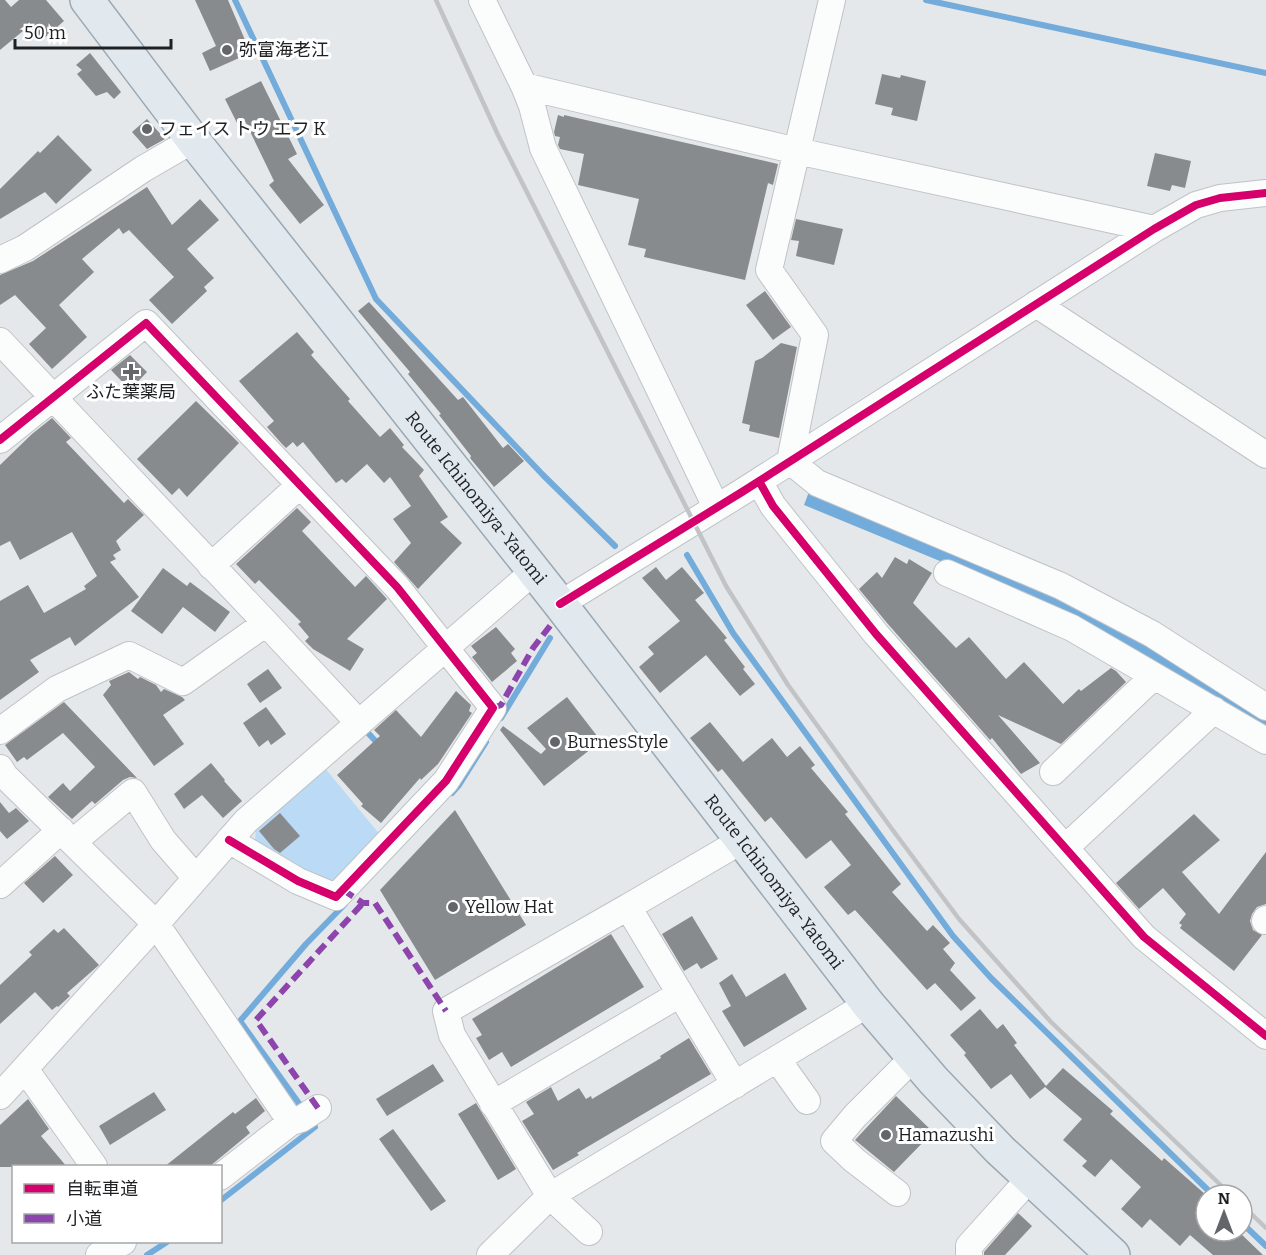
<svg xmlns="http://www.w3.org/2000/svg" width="1266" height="1255" font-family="Bitter,'Noto Sans JP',serif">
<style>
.green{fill:#badaf5}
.water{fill:#73acda}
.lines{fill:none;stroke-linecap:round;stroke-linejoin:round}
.stream{stroke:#73acda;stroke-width:6}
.building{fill:#888b8d}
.minor-casing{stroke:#c0c3c6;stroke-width:28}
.major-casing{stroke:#9aa8b3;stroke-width:36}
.minor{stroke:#fbfcfc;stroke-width:26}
.major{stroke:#e1e8ee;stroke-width:33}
.rail{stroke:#c2c3c4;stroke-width:4.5}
.quiet{stroke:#8e44ad;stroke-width:6;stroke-dasharray:12 6;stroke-linecap:butt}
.cycleway-casing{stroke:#fff;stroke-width:11}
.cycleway{stroke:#d6006c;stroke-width:8}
.poi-dot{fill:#636669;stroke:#fff;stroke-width:2}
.labels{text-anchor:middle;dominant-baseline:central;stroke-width:6;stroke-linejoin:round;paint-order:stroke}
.poi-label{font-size:18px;fill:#1e2023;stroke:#fff;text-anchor:start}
.street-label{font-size:18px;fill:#1e2023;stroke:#fff}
</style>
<rect width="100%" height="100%" fill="#e4e8eb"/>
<path class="green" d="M324,767L381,836L339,879L325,883L288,864L255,840L256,828Z"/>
<path class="water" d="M810,489L1078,602L1266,713V731L1049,606L804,505Z"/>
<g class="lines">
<path class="stream" d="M235,0L376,299L543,475L615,546
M926,0L1266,73
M687,555L733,633L953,936L991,978L1213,1195
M501,718L550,638
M369,734L381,747
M452,793L459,785L486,742
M303,1109L240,1021L306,944L345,904
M220,1201L315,1127L310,1120
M1242,1223L1266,1246
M147,1255L167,1242"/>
</g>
<path class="building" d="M0,0H5L11,7L19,0H46L64,21L42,40L29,26L0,50Z
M195,0H228L248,47L245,48L248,54L210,71L202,53L216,46Z
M90,53L121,92L114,99L107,92L96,96L77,74L82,70L76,65Z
M882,74L900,78L901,75L926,81L917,121L891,115L893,108L875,104Z
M261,81L297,154L288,159L324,205L300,224L269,185L274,181L244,119L237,123L225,99Z
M558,115L564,117V115L778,164L773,185L768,183L745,280L644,257L646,249L628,245L639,199L578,185L584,154L560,149L558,145L560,137L555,136L554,132Z
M147,119L165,139L147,149L132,132Z
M58,135L92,170L56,204L45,192L0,219V189L38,151L40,153Z
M1155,153L1191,161L1185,188L1172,185L1170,191L1147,186Z
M147,187L172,225L200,199L219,220L187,249L214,278L204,287L207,291L172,324L149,300L174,277L129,230L123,234L119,228L82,259L94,272L59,305L87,337L52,369L29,344L46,328L15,295L0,305V275L33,261Z
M796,219L843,229L834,265L796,256L799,241L791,240Z
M765,291L791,327L773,340L746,305Z
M369,302L458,400L463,397L503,448L508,444L524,461L494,487L470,458L471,456L439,415L441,414L408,374L410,372L358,311Z
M297,332L314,352L311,355L350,399L348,401L380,437L390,428L404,445L402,447L424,470L419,476L448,517L440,522L462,543L418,589L394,562L411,543L393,519L411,506L390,477L384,483L367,464L346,483L342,479L336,483L303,442L297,447L293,442L286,448L282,444L267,427L274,421L239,381Z
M781,343L797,347L779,438L749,431L750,425L742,423L755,361L762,358Z
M130,355L147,372L130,390L111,370Z
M196,401L239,443L187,497L179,488L172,495L137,459Z
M52,418L71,438L66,442L124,503L128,499L144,515L116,541L121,550L113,555L116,559L110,562L139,597L75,646L70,637L30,660L39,672L0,700V601L28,585L44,613L86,589L84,586L97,576L72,532L20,560L10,541L0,546V465L32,434Z
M297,508L311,522L302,531L355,587L366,576L387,599L347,639L364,649L350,671L313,649L305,641L309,637L298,624L301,622L259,580L255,584L236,564Z
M895,557L907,564L909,559L932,573L913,603L956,648L969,637L1006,679L1024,662L1063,704L1079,689L1081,691L1111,668L1116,671L1126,682L1061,744L998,715L1040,763L1021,774L992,738L990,740L887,623L859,589L877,572L882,578Z
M656,567L666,580L682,567L704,593L695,600L727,638L724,640L745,667L743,669L755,684L740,696L706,655L660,693L639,667L654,654L648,647L680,621L642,578Z
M163,568L187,586L190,582L230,612L215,632L183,607L162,634L131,611Z
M496,627L515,649L511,653L517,661L492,682L472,657L477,653L471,646Z
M268,669L282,688L260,703L247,684Z
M129,672L138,679L140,677L156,685L161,692L164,689L182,697L185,700L163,715L184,744L154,766L103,695L111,685L109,681Z
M456,691L471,705L469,711L472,713L438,764L421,780L420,778L381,823L361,806L363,804L337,775L380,736L374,730L396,710L421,737Z
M567,697L601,741L544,786L500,730L503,726L541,754L546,749L527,728Z
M64,702L137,778L130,777L123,780L95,804L92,801L72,819L48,797L63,783L70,791L95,767L63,733L27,760L24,757L17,762L5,745Z
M266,707L286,734L271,745L268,740L259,747L243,723Z
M710,722L743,762L772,738L787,757L800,746L815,765L811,768L848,812L845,814L901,884L892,892L927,931L933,925L950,943L943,949L955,963L950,970L976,998L961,1011L935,983L927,990L855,910L848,915L824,887L851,865L831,840L806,859L771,817L765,822L722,769L718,772L690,738Z
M211,763L225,780L224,781L242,801L223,818L202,795L184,809L174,794Z
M0,802L9,813L16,808L29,821L7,839L0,831Z
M455,810L526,925L435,980L380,890Z
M280,813L300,836L280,853L274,849L259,831Z
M1194,814L1220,840L1182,872L1219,914L1266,852V904L1257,907L1252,914L1250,921L1253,930L1262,935L1234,971L1180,928L1182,925L1179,923L1186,914L1163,888L1139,909L1116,883Z
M55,856L73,875L43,903L24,883Z
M692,916L718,959L701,969L697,963L684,971L662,934Z
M64,928L99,965L67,993L70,996L58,1007L57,1006L52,1010L35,992L0,1024V985L32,955L29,952L54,929L58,933Z
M611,934L644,987L511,1067L502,1052L489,1060L476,1038L482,1035L472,1019Z
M785,973L807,1009L744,1047L722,1011L731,1006L719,983L732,974L746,997Z
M980,1009L997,1029L1003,1024L1017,1043L1014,1045L1046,1086L1063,1068L1113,1111L1110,1114L1162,1161L1164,1158L1206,1195V1231H1238L1263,1255H1213L1190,1235L1180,1246L1150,1219L1142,1228L1121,1209L1141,1187L1111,1159L1095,1177L1082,1166L1087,1161L1063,1140L1082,1119L1045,1087L1030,1099L1011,1074L991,1089L964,1055L966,1053L950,1035Z
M689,1038L711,1074L577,1153L579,1155L553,1170L522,1121L534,1114L526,1102L551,1087L558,1101L579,1088L586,1099L591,1096L592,1099L661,1058L660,1056Z
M433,1064L444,1081L387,1116L376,1099Z
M154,1092L166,1110L110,1145L99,1126Z
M896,1096L933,1132L894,1172L855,1140Z
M256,1098L265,1111L246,1127L250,1133L209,1167H164L233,1112L235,1114Z
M28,1099L49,1129L41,1136L67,1167H0V1125Z
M476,1103L516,1169L498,1180L458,1114Z
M393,1129L446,1201L431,1211L379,1139Z
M1018,1213L1032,1226L1005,1255H984V1252Z"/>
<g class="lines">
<defs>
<path id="minor" d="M482,0L524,86L532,106L543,148L716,507
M524,86L797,151L1154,229
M0,260L25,248L143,169L193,140
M1036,304L1266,455
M0,341L266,623L358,722
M0,440L146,323L397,587L493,708L446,781L336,897L298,881L229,840
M790,461L817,483L1061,586L1152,634L1266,707
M790,461L815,335L769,270L832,0
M759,481L773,506L876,634L1144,937L1266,1036
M211,566L300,485
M947,573L1072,628L1266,741
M560,604L742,492L1154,229L1196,205L1220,198L1266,193
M0,731L57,689L129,655L183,682L266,623
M0,768L5,776L156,924L291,1122L220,1177
M1053,772L1154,676
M73,842L133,792L163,840L196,878
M1065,848L1214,710
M0,885L61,830
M628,907L741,841
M1265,921L1266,919
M777,1059L807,1101
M25,1069L94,1166
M0,1096L156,924L246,821L533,572
M493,1104L680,994
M291,1122L301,1119L318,1108
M897,1193L854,1160L834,1141L855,1116L914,1057
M589,1232L550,1196L452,1035L446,1011L628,907L735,1085
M99,1255L123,1242
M490,1255L550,1196L868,1004
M969,1255V1246L1030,1178"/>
<g id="major">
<path id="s1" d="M87,0L193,140L560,604L868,1004L934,1081L1000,1150L1113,1255"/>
</g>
</defs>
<use href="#minor" class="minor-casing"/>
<use href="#major" class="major-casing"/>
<use href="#minor" class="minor"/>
<use href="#major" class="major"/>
<path class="rail" d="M436,0L498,135L726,586L788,685L889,825L959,919L1051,1022L1231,1195
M1242,1205L1266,1228"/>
<path class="quiet" d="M493,708L501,705L533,648L553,622
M343,890L363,903H375L446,1011
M318,1108L256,1020L363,903"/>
<defs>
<path id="cycleway" d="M0,440L146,323L397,587L493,708L446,781L336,897L298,881L229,840
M759,481L773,506L876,634L1144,937L1266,1036
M560,604L742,492L1154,229L1196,205L1220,198L1266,193"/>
</defs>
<use href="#cycleway" class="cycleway-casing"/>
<use href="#cycleway" class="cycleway"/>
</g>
<g class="poi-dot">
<circle cx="227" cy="50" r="6"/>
<circle cx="147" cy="129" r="6"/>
<path d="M128 363h6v6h6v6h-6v6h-6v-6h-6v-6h6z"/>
<circle cx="555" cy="742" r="6"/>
<circle cx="453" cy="907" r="6"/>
<circle cx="886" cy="1135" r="6"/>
</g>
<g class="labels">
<g class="poi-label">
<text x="239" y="50">弥富海老江</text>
<text x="159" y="129">フェイス トウ エフ K</text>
<text x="131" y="392" text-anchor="middle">ふた葉薬局</text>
<text x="567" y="742">BurnesStyle</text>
<text x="465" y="907">Yellow Hat</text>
<text x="898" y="1135">Hamazushi</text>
</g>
<g class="street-label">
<text stroke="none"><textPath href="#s1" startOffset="632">Route Ichinomiya-Yatomi</textPath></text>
<text stroke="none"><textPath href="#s1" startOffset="1118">Route Ichinomiya-Yatomi</textPath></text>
</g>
</g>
<rect x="12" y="1165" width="210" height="78" fill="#ffffff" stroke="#a5a6a7" stroke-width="1.5"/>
<rect x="24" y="1184" width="30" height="9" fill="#d6006c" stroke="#a5a6a7" stroke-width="1.5"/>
<text x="66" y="1195" font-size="18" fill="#1e2023">自転車道</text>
<rect x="24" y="1214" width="30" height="9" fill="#8e44ad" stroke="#a5a6a7" stroke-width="1.5"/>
<text x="66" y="1225" font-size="18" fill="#1e2023">小道</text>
<g transform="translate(1224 1213)"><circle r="28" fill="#ffffff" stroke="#a5a6a7" stroke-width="1.5"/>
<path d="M0-4.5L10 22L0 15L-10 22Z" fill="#636669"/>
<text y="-9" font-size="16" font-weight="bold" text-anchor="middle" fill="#1e2023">N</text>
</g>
<path d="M15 39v9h156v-9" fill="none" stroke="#1e2023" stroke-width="3"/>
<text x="24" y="39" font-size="18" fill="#1e2023" stroke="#ffffff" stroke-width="4.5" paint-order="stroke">50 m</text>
</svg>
